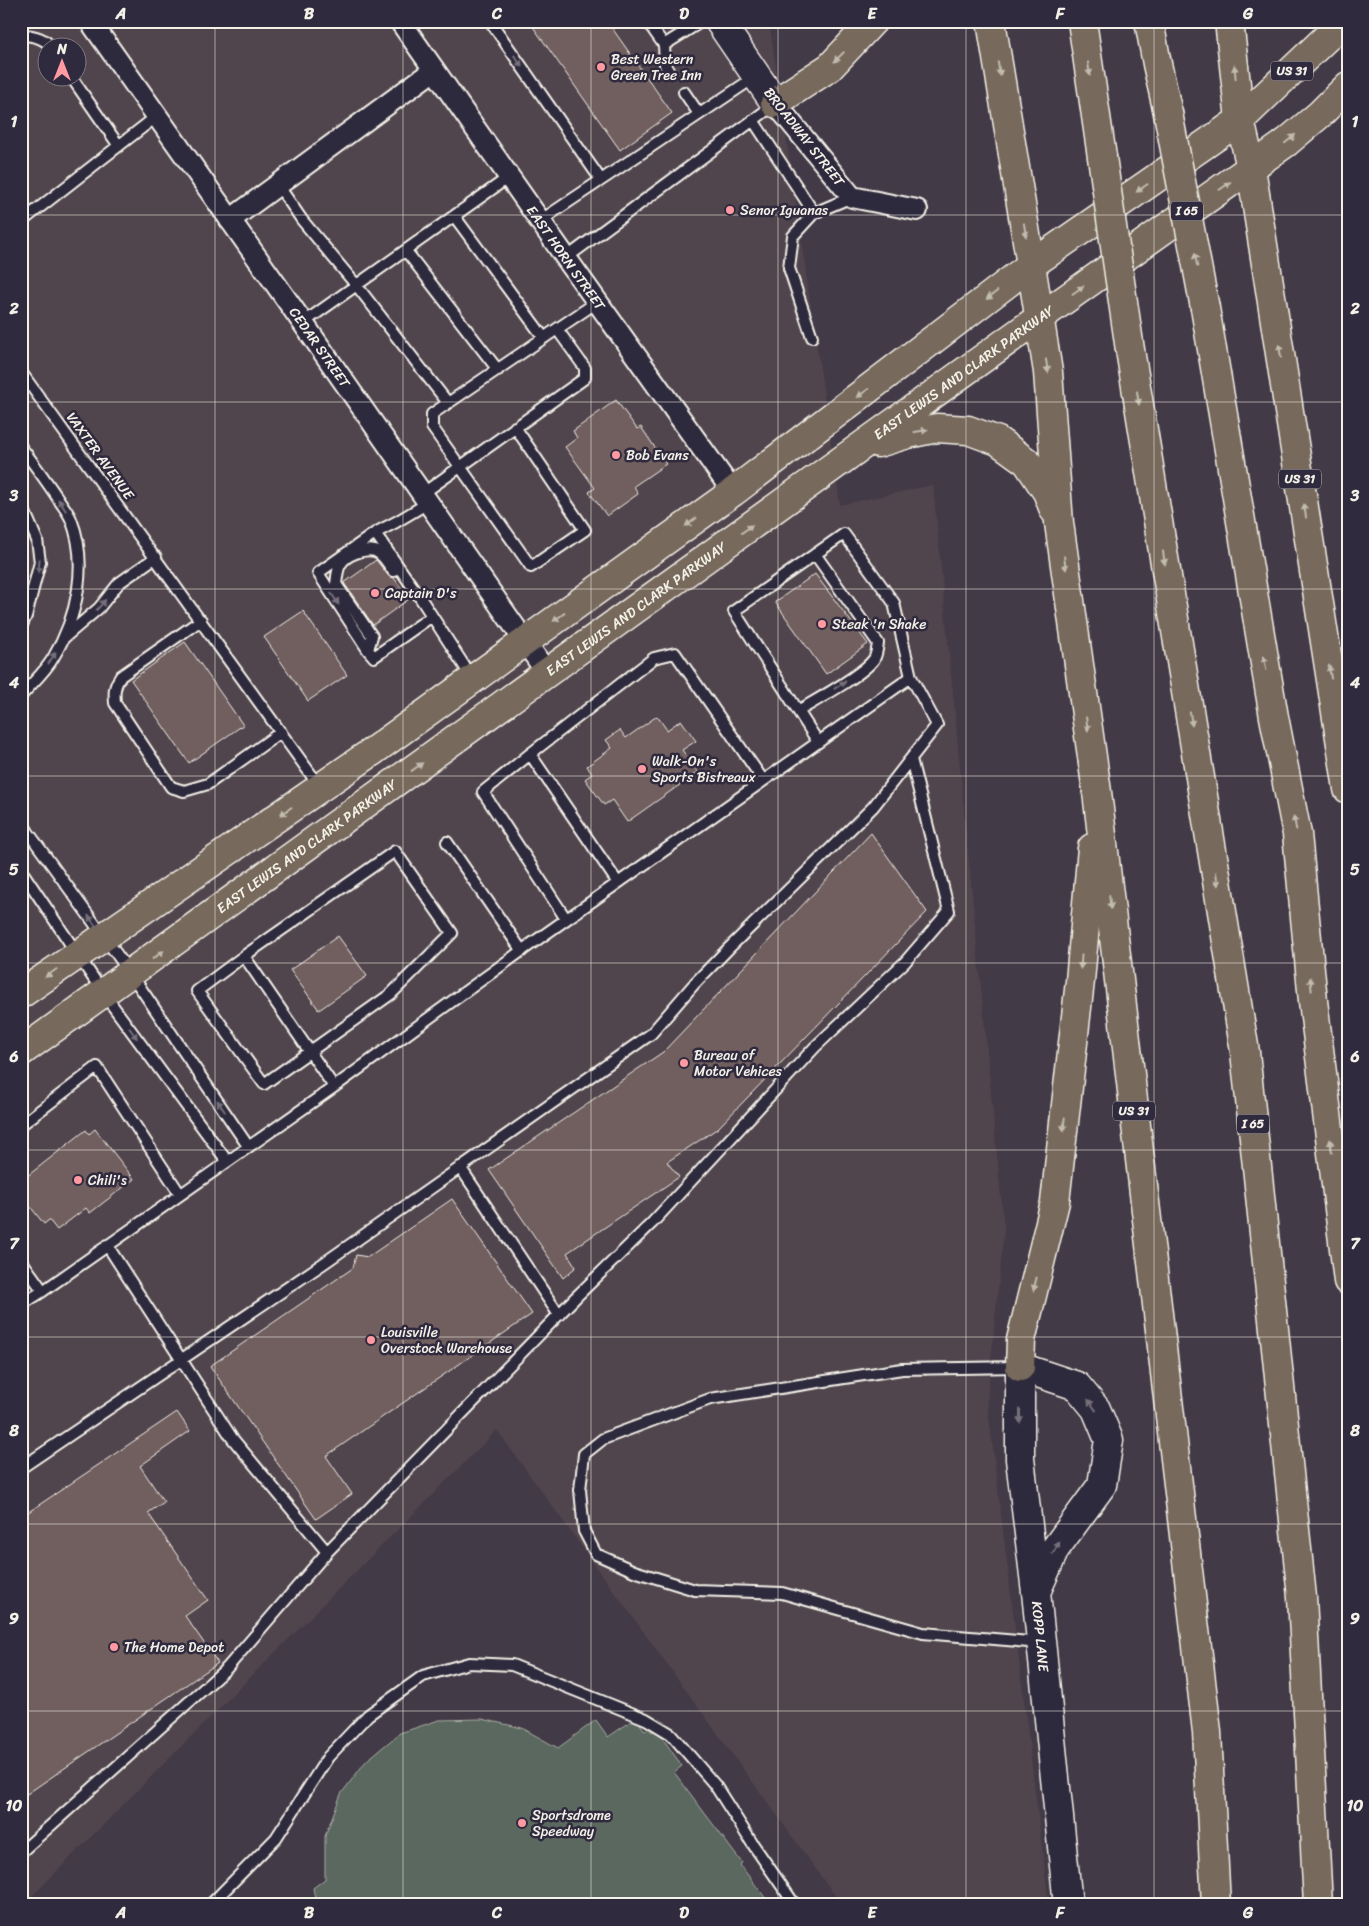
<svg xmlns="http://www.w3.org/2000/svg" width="1369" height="1926" font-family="Sriracha,sans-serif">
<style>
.built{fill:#51454e;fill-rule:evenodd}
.green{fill:#5a685e;stroke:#a7aca3}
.building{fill:#715e5e;stroke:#f4f1e8}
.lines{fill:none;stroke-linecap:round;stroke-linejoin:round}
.lane-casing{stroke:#f4f1e8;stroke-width:14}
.street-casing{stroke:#f4f1e8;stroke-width:24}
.secondary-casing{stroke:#f4f1e8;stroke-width:31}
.primary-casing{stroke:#f4f1e8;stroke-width:31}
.highway-casing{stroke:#f4f1e8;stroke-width:31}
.lane{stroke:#2f2a3d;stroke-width:10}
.street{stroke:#2f2a3d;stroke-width:20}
.secondary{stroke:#2f2a3d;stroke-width:28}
.primary{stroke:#77695c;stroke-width:28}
.highway{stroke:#77695c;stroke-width:28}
.highway-bridge-casing{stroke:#f4f1e8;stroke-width:31;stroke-linecap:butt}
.highway-bridge{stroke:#77695c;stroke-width:28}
.oneway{fill:#c2bbb0}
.oneway2{fill:#747079}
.grid{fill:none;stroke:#f4f1e8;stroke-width:1;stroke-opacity:0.55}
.poi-dot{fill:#ff9aa2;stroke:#2f2a3d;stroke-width:2}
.labels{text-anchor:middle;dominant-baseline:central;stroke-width:5;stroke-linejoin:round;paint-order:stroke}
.shield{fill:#2f2a3d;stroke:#b9b5b5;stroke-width:1}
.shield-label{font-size:12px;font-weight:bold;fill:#f4f1e8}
.poi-label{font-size:14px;fill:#f4f1e8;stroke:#2f2a3d;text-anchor:start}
.street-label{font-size:14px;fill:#f4f1e8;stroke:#2f2a3d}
.neatline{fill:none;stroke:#f4f1e8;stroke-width:2}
.grid-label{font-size:16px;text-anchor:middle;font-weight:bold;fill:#f4f1e8}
</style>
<rect width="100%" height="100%" fill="#433a47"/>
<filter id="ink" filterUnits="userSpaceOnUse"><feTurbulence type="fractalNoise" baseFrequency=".02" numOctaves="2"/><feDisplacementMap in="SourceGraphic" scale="10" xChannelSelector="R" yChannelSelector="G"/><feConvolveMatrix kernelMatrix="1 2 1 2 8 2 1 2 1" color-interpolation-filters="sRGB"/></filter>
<g filter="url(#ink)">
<path class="built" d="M21,21H769L840,505L933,485L1004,1229L987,1401L1049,1905H842L497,1430L23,1905H21ZM48,48H78V78H48Z"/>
<path class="green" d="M636,1718L645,1731L649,1728L652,1732L656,1729L682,1766L674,1772L742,1863L740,1865L767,1900L769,1898L774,1905H316L313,1888L325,1879V1836L341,1794L366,1761L400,1733L439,1720L482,1719L522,1728L558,1748L596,1720L608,1737Z"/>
<path class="building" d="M529,21H607L672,113L620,150Z
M616,400L637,429L641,427L666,464L634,486L638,494L607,516L589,492L595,488L565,447L577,438L573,431Z
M376,560L388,575L394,578L409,599L373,625L344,583Z
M815,574L868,644L826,674L775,602Z
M303,611L347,675L308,701L264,637Z
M185,642L243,725L189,763L131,680Z
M657,716L667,730L681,720L696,741L682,750L698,772L627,822L612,800L604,805L585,779L592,774L587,766L612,748L606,740L620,730L626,738Z
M871,833L927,912L718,1128L667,1162L679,1177L567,1253L576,1267L563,1278L489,1170L663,1052Z
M338,936L367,976L319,1010L290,970Z
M95,1129L134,1179L90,1213L86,1208L57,1230L49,1220L44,1224L21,1195V1181L86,1130L89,1134Z
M452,1199L532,1314L326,1456L352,1494L316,1519L210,1366L353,1268L356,1255L368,1257Z
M177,1412L190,1431L140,1466L164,1502L148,1513L208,1600L185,1616L218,1663L21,1798V1517Z"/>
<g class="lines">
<defs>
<path id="lane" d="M490,21L601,180
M647,21L664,45L665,65L668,70
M21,35C32,35 45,38 52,48
M664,45L702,21
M72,78L119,146
M684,92L699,114
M753,120L814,213L852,197
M278,185L302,220L357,286L448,403
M455,217L544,338
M540,221L755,77
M21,222L157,116
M406,251L498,370
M566,258L775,104
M303,323L509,177
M812,337L789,268L793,236L814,213
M21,372L320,787
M515,427L585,530L531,567L432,427V414L557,329
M21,447C34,464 47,482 59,500C63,506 68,512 71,519C89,564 77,618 53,658C45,672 32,683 21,696
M422,494L585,378V368L557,329L597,302
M21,503L37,540L40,562L26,616L21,627
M428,503L396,522L375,533L421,599L472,678
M375,533L318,573L368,650L374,657L432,616
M201,620L121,676C114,686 114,692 115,703L171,787L184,791L208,784L281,732
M65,637L99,608L119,583L156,557
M368,650L372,636L336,584C337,578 337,571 340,565C345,555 364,548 375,551C383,554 389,565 393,571
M798,711C815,701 864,674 874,659C877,654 877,649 878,643L815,554
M530,754L483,792L566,919
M21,820L28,832L131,974L248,1146
M447,842L522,951
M21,870L104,994L227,1161
M618,883L530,754L654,658L675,653L763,780
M244,956L197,991L264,1084L391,994L452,933L395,851L244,956L334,1087L524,949L911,677
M21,1125L97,1067L180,1194
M460,1167L559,1315
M107,1245L232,1438L327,1552L576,1297L652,1223L815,1047L905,962L949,911L911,759
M21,1260L43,1291L334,1087
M21,1305L43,1291
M1019,1367L902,1369L710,1399L603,1439L584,1454L580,1490L584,1531L596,1554L634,1571L695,1590L782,1593L923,1633L1041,1643
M21,1468L324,1263L651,1034L695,983L729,948L873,807L937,725L911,677L894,603L844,534L734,611L818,742
M21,1852L227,1668L327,1552
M210,1905L276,1838L328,1757L368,1715L423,1676L469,1663L512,1665L646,1719L671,1734L715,1785L752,1843L795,1905"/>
<g id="street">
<path id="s1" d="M90,21L303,323L547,673"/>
<path id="s2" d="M400,21L566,258L733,492"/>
<path d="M775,103L852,197L917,210"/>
<path d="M230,220L434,70"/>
</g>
<g id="secondary">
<path d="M719,21L775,103"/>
<path id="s3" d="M1036,1592L1055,1549L1102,1485L1109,1440L1096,1409L1077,1386L1020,1367V1459L1036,1592L1068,1905"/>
</g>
<g id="primary">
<path d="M1240,120L1251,168L1348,789"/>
<path d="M1031,265L1048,372L1059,523L1097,792L1207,1732L1216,1905"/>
<path d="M878,443L908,434L937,428L968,430L998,441L1027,462L1047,492L1054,510"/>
<path d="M21,994L369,754L733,492L1031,265L1240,120L1344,21"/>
<path id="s4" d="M21,1052L1039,318L1287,142L1320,114L1348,86"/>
<path d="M1020,1367L1021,1340L1055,1202L1080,981L1092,848"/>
</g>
<path id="highway" d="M991,21L1031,265
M1082,21L1102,157
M1149,21L1157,64L1168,113
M1229,21L1240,120
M775,103L830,67L873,21
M1205,308L1274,717L1297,834L1313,1001L1348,1281
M1130,350L1245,1052L1302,1597L1318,1905"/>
</defs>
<use href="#lane" class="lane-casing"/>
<use href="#street" class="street-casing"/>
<use href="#secondary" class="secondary-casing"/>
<use href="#primary" class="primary-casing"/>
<use href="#highway" class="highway-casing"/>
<use href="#lane" class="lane"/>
<use href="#street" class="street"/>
<use href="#secondary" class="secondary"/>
<use href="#primary" class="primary"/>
<use href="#highway" class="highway"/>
<defs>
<path id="highway-bridge" d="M1168,113L1205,308
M1102,157L1130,350"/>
</defs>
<use href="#highway-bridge" class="highway-bridge-casing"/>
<use href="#highway-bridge" class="highway-bridge"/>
</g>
<defs><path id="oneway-solid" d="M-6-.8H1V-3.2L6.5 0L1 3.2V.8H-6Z" transform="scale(1.25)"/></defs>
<g class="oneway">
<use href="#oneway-solid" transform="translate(839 57) rotate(135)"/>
<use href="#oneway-solid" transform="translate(999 69) rotate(81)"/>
<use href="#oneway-solid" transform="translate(1089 69) rotate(81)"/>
<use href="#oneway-solid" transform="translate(1235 72) rotate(-96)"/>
<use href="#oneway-solid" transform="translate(1290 139) rotate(-40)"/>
<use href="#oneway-solid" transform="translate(1225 186) rotate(-35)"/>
<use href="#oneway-solid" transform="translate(1142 188) rotate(145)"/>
<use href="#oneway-solid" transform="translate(1025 230) rotate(81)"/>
<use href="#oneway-solid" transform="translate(1196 260) rotate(-101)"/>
<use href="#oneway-solid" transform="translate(1078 290) rotate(-35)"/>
<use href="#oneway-solid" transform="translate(992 295) rotate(143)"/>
<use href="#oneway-solid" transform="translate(1280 351) rotate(-99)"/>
<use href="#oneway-solid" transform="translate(1047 366) rotate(81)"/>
<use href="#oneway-solid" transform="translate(863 393) rotate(143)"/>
<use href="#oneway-solid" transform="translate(1138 398) rotate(81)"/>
<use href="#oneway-solid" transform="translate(921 431) rotate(-10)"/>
<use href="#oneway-solid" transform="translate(1305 511) rotate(-99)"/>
<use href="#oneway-solid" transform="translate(691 522) rotate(144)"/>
<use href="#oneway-solid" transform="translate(747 529) rotate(-36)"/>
<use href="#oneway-solid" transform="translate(1164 558) rotate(81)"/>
<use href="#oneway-solid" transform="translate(1065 563) rotate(82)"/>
<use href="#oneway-solid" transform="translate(559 617) rotate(144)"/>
<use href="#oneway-solid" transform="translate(1265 663) rotate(-100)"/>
<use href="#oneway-solid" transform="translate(1330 672) rotate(-99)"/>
<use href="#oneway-solid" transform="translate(1191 719) rotate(81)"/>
<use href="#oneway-solid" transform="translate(1087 724) rotate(82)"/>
<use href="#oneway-solid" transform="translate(417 767) rotate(-36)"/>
<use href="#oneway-solid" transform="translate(286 811) rotate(145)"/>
<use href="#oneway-solid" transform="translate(1295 823) rotate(-101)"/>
<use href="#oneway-solid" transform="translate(1217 879) rotate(81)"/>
<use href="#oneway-solid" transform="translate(1110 902) rotate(83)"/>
<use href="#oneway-solid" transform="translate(158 955) rotate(-36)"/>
<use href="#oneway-solid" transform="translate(1081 962) rotate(95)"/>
<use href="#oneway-solid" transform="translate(51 973) rotate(145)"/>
<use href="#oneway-solid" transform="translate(1311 984) rotate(-95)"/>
<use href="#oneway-solid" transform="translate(1064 1124) rotate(96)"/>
<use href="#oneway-solid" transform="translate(1331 1146) rotate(-97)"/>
<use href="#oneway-solid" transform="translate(1035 1284) rotate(104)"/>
</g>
<g class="oneway2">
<use href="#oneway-solid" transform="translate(518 61) rotate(55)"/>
<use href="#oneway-solid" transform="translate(62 505) rotate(-123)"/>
<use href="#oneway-solid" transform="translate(39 566) rotate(95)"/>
<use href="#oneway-solid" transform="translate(335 599) rotate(57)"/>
<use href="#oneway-solid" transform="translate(101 605) rotate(-49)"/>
<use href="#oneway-solid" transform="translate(52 658) rotate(-57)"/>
<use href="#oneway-solid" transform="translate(840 685) rotate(-34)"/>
<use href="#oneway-solid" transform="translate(92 921) rotate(-125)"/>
<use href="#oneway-solid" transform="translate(133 1033) rotate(54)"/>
<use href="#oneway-solid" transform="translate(221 1106) rotate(-124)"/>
<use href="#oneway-solid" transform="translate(1092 1405) rotate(-126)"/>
<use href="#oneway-solid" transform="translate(1020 1416) rotate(90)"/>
<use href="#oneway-solid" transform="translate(1056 1548) rotate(-59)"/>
</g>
</g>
<path class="grid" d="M215,21V1905M403,21V1905M591,21V1905M778,21V1905M966,21V1905M1154,21V1905M21,215H1348M21,402H1348M21,589H1348M21,776H1348M21,963H1348M21,1150H1348M21,1337H1348M21,1524H1348M21,1711H1348"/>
<g class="poi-dot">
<circle cx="601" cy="67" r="5"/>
<circle cx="730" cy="210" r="5"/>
<circle cx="616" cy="455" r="5"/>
<circle cx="375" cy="593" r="5"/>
<circle cx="822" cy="624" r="5"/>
<circle cx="642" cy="769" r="5"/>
<circle cx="684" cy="1063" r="5"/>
<circle cx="78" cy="1180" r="5"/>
<circle cx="371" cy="1340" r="5"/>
<circle cx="114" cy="1647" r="5"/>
<circle cx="522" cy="1823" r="5"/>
</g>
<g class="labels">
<g class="shield">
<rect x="1271" y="61.5" width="42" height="19" rx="4"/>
<rect x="1171" y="201.5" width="32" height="19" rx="4"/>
<rect x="1279" y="469.5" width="42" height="19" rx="4"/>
<rect x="1113" y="1101.5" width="42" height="19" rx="4"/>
<rect x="1237" y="1114.5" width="32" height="19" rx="4"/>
</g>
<g class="shield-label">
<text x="1292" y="71">US 31</text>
<text x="1187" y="211">I 65</text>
<text x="1300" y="479">US 31</text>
<text x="1134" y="1111">US 31</text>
<text x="1253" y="1124">I 65</text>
</g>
<g class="poi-label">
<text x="611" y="59">Best Western<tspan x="611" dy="16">Green Tree Inn</tspan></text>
<text x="740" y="210">Senor Iguanas</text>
<text x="626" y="455">Bob Evans</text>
<text x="385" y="593">Captain D's</text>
<text x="832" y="624">Steak 'n Shake</text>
<text x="652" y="761">Walk-On's<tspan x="652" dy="16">Sports Bistreaux</tspan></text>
<text x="694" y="1055">Bureau of<tspan x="694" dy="16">Motor Vehices</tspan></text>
<text x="88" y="1180">Chili's</text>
<text x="381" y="1332">Louisville<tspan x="381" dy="16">Overstock Warehouse</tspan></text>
<text x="124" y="1647">The Home Depot</text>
<text x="532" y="1815">Sportsdrome<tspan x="532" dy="16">Speedway</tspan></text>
</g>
<g class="street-label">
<text transform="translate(804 137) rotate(52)">BROADWAY STREET</text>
<text stroke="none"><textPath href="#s2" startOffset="289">EAST HORN STREET</textPath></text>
<text stroke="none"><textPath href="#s1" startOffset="399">CEDAR STREET</textPath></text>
<text stroke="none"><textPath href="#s4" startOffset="1162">EAST LEWIS AND CLARK PARKWAY</textPath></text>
<text transform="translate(100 456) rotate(54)">VAXTER AVENUE</text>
<text stroke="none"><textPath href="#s4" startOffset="758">EAST LEWIS AND CLARK PARKWAY</textPath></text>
<text stroke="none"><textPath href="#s4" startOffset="352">EAST LEWIS AND CLARK PARKWAY</textPath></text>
<text stroke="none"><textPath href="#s3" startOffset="566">KOPP LANE</textPath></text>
</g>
</g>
<rect width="1369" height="1926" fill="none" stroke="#2f2a3d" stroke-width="55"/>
<g transform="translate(62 62)"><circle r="24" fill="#2f2a3d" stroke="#7e7a81"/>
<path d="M0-4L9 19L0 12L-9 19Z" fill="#ff9aa2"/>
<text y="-8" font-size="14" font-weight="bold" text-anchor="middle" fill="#f4f1e8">N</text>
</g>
<rect x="28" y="28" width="1314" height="1870" class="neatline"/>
<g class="grid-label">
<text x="121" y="19">A</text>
<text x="309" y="19">B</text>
<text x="497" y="19">C</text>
<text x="684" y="19">D</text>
<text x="872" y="19">E</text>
<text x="1060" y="19">F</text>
<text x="1248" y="19">G</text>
<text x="14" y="127">1</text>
<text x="1355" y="127">1</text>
<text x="14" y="314">2</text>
<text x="1355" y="314">2</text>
<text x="14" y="501">3</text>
<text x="1355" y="501">3</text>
<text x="14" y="688">4</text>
<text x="1355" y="688">4</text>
<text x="14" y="875">5</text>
<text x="1355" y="875">5</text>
<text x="14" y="1062">6</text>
<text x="1355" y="1062">6</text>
<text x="14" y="1249">7</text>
<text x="1355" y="1249">7</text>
<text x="14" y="1436">8</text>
<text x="1355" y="1436">8</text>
<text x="14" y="1624">9</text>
<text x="1355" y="1624">9</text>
<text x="14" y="1811">10</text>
<text x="1355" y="1811">10</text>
<text x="121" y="1918">A</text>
<text x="309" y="1918">B</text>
<text x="497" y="1918">C</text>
<text x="684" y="1918">D</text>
<text x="872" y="1918">E</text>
<text x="1060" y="1918">F</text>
<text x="1248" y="1918">G</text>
</g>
</svg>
